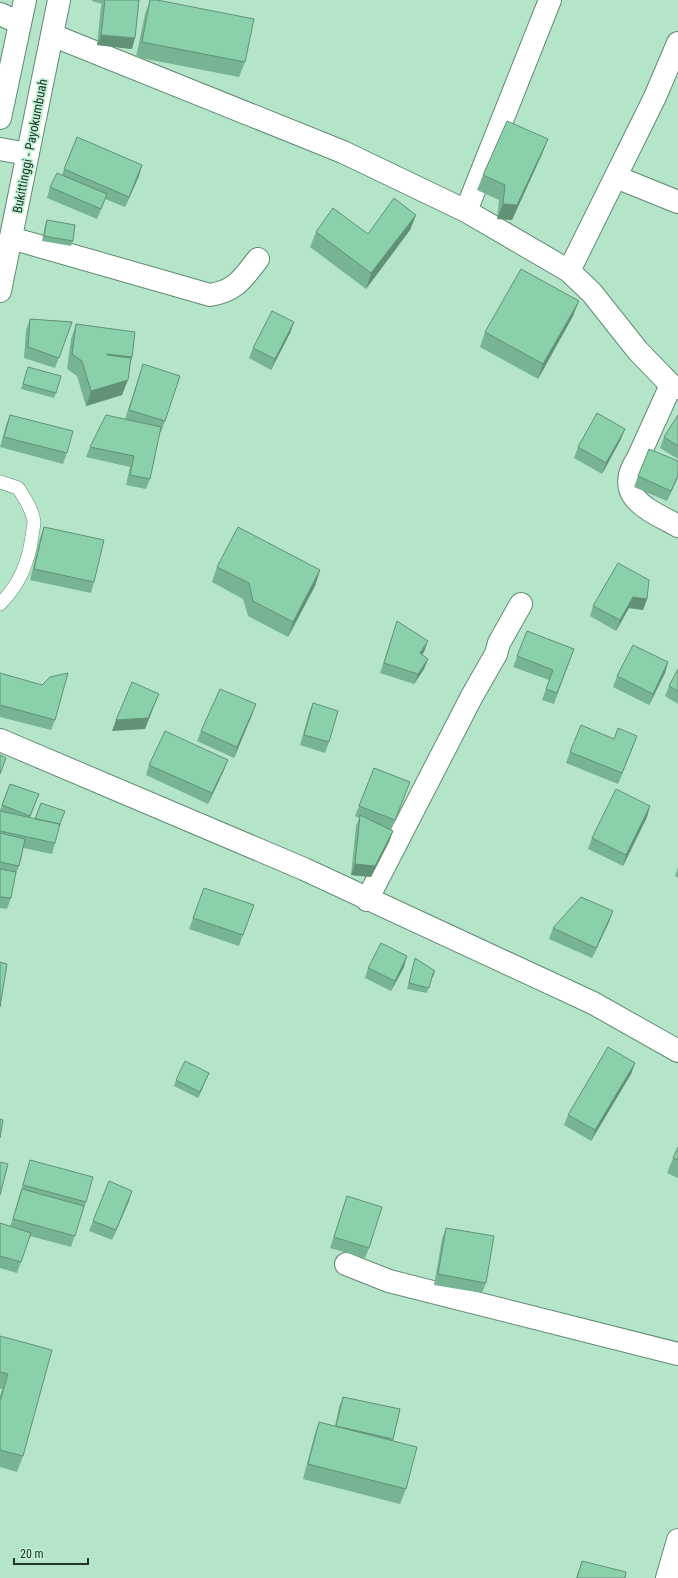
<svg xmlns="http://www.w3.org/2000/svg" width="678" height="1578" font-family="'Roboto Condensed',sans-serif">
<style>
.lines{fill:none;stroke-linecap:round;stroke-linejoin:round}
.service-casing{stroke:#5f8c72;stroke-width:14}
.minor-casing{stroke:#5f8c72;stroke-width:24}
.tertiary-casing{stroke:#5f8c72;stroke-width:24}
.trunk-casing{stroke:#5f8c72;stroke-width:24}
.service{stroke:#fff;stroke-width:13}
.minor{stroke:#fff;stroke-width:22}
.tertiary{stroke:#fff;stroke-width:22}
.trunk{stroke:#fff;stroke-width:22}
.wall{fill:#77b491}
.shaded-wall{fill:#619276}
.building{fill:#8ad1a9;stroke:#619276}
.labels{text-anchor:middle;dominant-baseline:central;stroke-width:3.5;stroke-linejoin:round;paint-order:stroke}
.street-label{font-size:13px;fill:#213429;stroke:#c1f2d5}
</style>
<rect width="100%" height="100%" fill="#b5e5c8"/>
<g class="lines">
<defs>
<path id="service" d="M0,482L18,488C24,497 33,510 34,522C34,527 32,532 32,537C28,564 19,585 0,604"/>
<path id="minor" d="M0,14L20,23
M52,35L343,152L466,211L569,271L592,293L638,351L671,385L678,388
M616,177L678,202
M466,211L550,0
M11,238L210,295C236,291 243,278 258,259
M569,271L655,97L678,43
M671,385L638,458C612,497 649,510 678,526
M367,900L472,696L496,654L499,643L521,604
M346,1264L389,1281L678,1354
M667,1578L678,1540"/>
<path id="tertiary" d="M0,740L304,869L593,1003L678,1051"/>
<path id="trunk" d="M0,118L25,0
M0,149L28,154
M0,291L59,0"/>
</defs>
<use href="#service" class="service-casing"/>
<use href="#minor" class="minor-casing"/>
<use href="#tertiary" class="tertiary-casing"/>
<use href="#trunk" class="trunk-casing"/>
<use href="#service" class="service"/>
<use href="#minor" class="minor"/>
<use href="#tertiary" class="tertiary"/>
<use href="#trunk" class="trunk"/>
</g>
<path class="wall" d="M92,0H139L132,49L97,45L101,6L102,4L92,1Z
M150,0L245,62L239,77L136,57L145,14Z
M548,139L542,154L512,220L497,219L499,200L477,190L483,175Z
M64,169L139,176L125,207L105,199L97,219L47,198L50,187L62,175Z
M416,215L410,230L366,289L310,247L316,232L368,234Z
M47,220L73,241L71,246L42,241L45,225Z
M573,316L538,379L480,347L485,332Z
M30,319L72,322L55,368L24,358L26,330Z
M294,322L290,333L271,370L249,358L253,348Z
M76,324L132,357L122,395L86,406L77,376L67,369L71,339Z
M143,364L165,421L161,432H160L150,479L146,489L126,485L130,467L86,457L90,447L125,419Z
M28,367L56,393L54,398L21,389Z
M10,415L67,453L63,464L0,447L6,425Z
M678,415V459L660,448L664,437Z
M621,439L602,474L574,458L578,447Z
M678,461V477L667,501L634,487L638,476Z
M44,527L94,582L91,593L30,580L40,538Z
M217,567L320,570L315,586L288,637L248,616L243,599L212,582Z
M647,599L643,610L629,608L616,631L590,616L593,606Z
M397,621L424,652L422,654L428,659L424,669L414,684L380,673Z
M527,631L574,649L554,704L542,700L549,680L513,667Z
M668,662L665,673L649,705L613,687L617,676Z
M678,669V704L665,696L669,686Z
M0,673L55,720L51,730L0,717Z
M313,703L329,742L325,753L300,745L309,713Z
M252,715L234,758L197,741L201,731Z
M637,736L618,784L566,763L570,752L614,739Z
M149,765L224,770L208,804L146,775Z
M374,768L410,782L391,830L393,831L389,842L371,877L351,875L356,826L359,818L355,816Z
M10,784L39,794L30,818L59,826L55,843L52,854L23,848L19,866L15,876L11,898L7,909L0,908V810Z
M650,806L647,817L623,866L588,849L592,838Z
M678,867V878L675,876Z
M204,888L254,905L239,946L189,929Z
M609,922L592,958L549,939L553,928Z
M415,958L433,977L431,978L427,993L407,989Z
M404,967L391,991L365,978L368,968Z
M635,1063L631,1074L591,1141L564,1125L568,1115Z
M209,1073L198,1098L174,1086L176,1080Z
M678,1147V1178L667,1173L673,1158Z
M30,1160L86,1202L71,1247L30,1236L17,1273L0,1268V1223L10,1227L27,1170Z
M347,1196L369,1248L365,1258L330,1248Z
M129,1201L112,1240L89,1231L93,1221Z
M446,1228L486,1283L482,1293L434,1285L442,1239Z
M0,1336L23,1456L17,1472L0,1467V1396L2,1389H0Z
M343,1397L400,1409L393,1441L406,1489L400,1504L303,1479L314,1437L319,1422L335,1426L339,1407Z
M582,1561L625,1578H576Z"/>
<path class="shaded-wall" d="M101,35L135,38L132,49L97,45Z
M548,139L542,154L512,220L497,219L503,204Z
M142,165L139,176L125,207L129,197Z
M107,194L103,205L97,219Z
M416,215L410,230L366,289L371,273Z
M579,301L573,316L538,379L543,364Z
M294,322L290,333L271,370L275,359Z
M107,354L132,357L126,372L101,369Z
M128,380L122,395L86,406L91,391Z
M625,429L621,439L602,474L606,463Z
M678,475V477L667,501L671,491Z
M320,570L315,586L288,637L293,622Z
M633,597L647,599L643,610L629,608L616,631L620,620Z
M428,641L424,652L416,663L420,653Z
M428,659L424,669L414,684L418,674Z
M668,662L665,673L649,705L653,694Z
M159,694L145,729L112,731L116,720Z
M256,704L252,715L234,758L237,747Z
M637,736L633,747L618,784L622,773Z
M228,760L224,770L208,804L212,793Z
M650,806L647,817L623,866L626,855Z
M393,831L389,842L371,877L351,875L355,864Z
M613,911L609,922L592,958L596,948Z
M407,956L404,967L391,991L395,981Z
M435,971L433,977L431,979L433,973Z
M635,1063L631,1074L591,1141L595,1130Z
M209,1073L207,1078L198,1098L200,1092Z
M132,1191L129,1201L112,1240L116,1230Z"/>
<path class="building" d="M105,0H139L135,38L101,35Z
M150,0H157L254,19L245,62L142,42Z
M507,121L548,139L517,205L503,204L505,185L483,175Z
M77,137L142,165L129,197L64,169Z
M57,173L107,194L101,209L50,187Z
M394,198L416,215L371,273L316,232L333,208L368,234Z
M47,220L75,225L73,241L44,236Z
M521,269L579,301L543,364L485,332Z
M272,311L294,322L275,359L253,348Z
M30,319L72,322L59,358L28,347Z
M76,324L135,332L132,357L107,354V355L131,358L128,380L91,391L82,361L72,354Z
M143,364L180,376L165,421L129,410Z
M28,367L61,376L56,393L23,384Z
M597,413L625,429L606,463L578,447Z
M10,415L73,431L67,453L4,437Z
M106,415L161,427L150,479L130,475L134,456L90,447Z
M678,415V446L664,437Z
M649,449L678,461V475L671,491L638,476Z
M44,527L104,540L94,582L34,569Z
M238,527L320,570L293,622L253,601L249,583L217,567Z
M618,563L649,580L647,599L633,597L620,620L593,606Z
M397,621L428,641L420,653L428,659L418,674L384,663Z
M527,631L574,649L557,693L546,689L553,670L517,656Z
M633,645L668,662L653,694L617,676Z
M678,669V691L669,686Z
M0,673L42,685L50,677L68,673L55,720L0,705Z
M132,682L159,694L148,718L116,720Z
M220,689L256,704L237,747L201,731Z
M313,703L338,711L329,742L304,735Z
M581,725L614,739L618,728L637,736L622,773L570,752Z
M165,731L228,760L212,793L149,765Z
M0,755L6,758L0,774Z
M374,768L410,782L395,820L359,806Z
M10,784L39,794L30,816L2,805Z
M616,789L650,806L626,855L592,838Z
M41,803L65,811L59,826L60,824L35,819Z
M0,811L60,824L55,843L0,831Z
M360,815L393,831L375,866L355,864Z
M0,833L25,839L19,866L0,862Z
M0,869L16,872L11,898L0,897Z
M204,888L254,905L243,935L193,918Z
M581,897L613,911L596,948L553,928Z
M381,943L407,956L395,981L368,968Z
M415,958L435,971L433,973L429,988L409,983Z
M0,962L7,964L0,1007Z
M608,1047L635,1063L595,1130L568,1115Z
M185,1061L209,1073L200,1092L176,1080Z
M0,1119L3,1120L0,1138Z
M678,1147V1160L673,1158Z
M30,1160L93,1177L86,1202L23,1185Z
M0,1162L8,1164L0,1195Z
M109,1181L132,1191L116,1230L93,1221Z
M22,1189L84,1206L75,1236L13,1219Z
M347,1196L382,1207L369,1248L334,1237Z
M0,1223L31,1233L21,1262L0,1256Z
M446,1228L494,1236L486,1283L438,1274Z
M0,1336L52,1350L23,1456L0,1450V1401L8,1374L0,1372Z
M343,1397L400,1409L393,1439L336,1426Z
M319,1422L417,1447L406,1489L308,1464Z
M582,1561L626,1572L625,1578H577Z"/>
<g class="labels">
<g class="street-label">
<text transform="translate(30 146) rotate(-79)">Bukittinggi - Payokumbuah</text>
</g>
</g>
<path d="M14 1558v6h74v-6" fill="none" stroke="#213429" stroke-width="2"/>
<text x="20" y="1558" font-size="12" fill="#213429" stroke="#c1f2d5" stroke-width="3" paint-order="stroke">20 m</text>
</svg>
